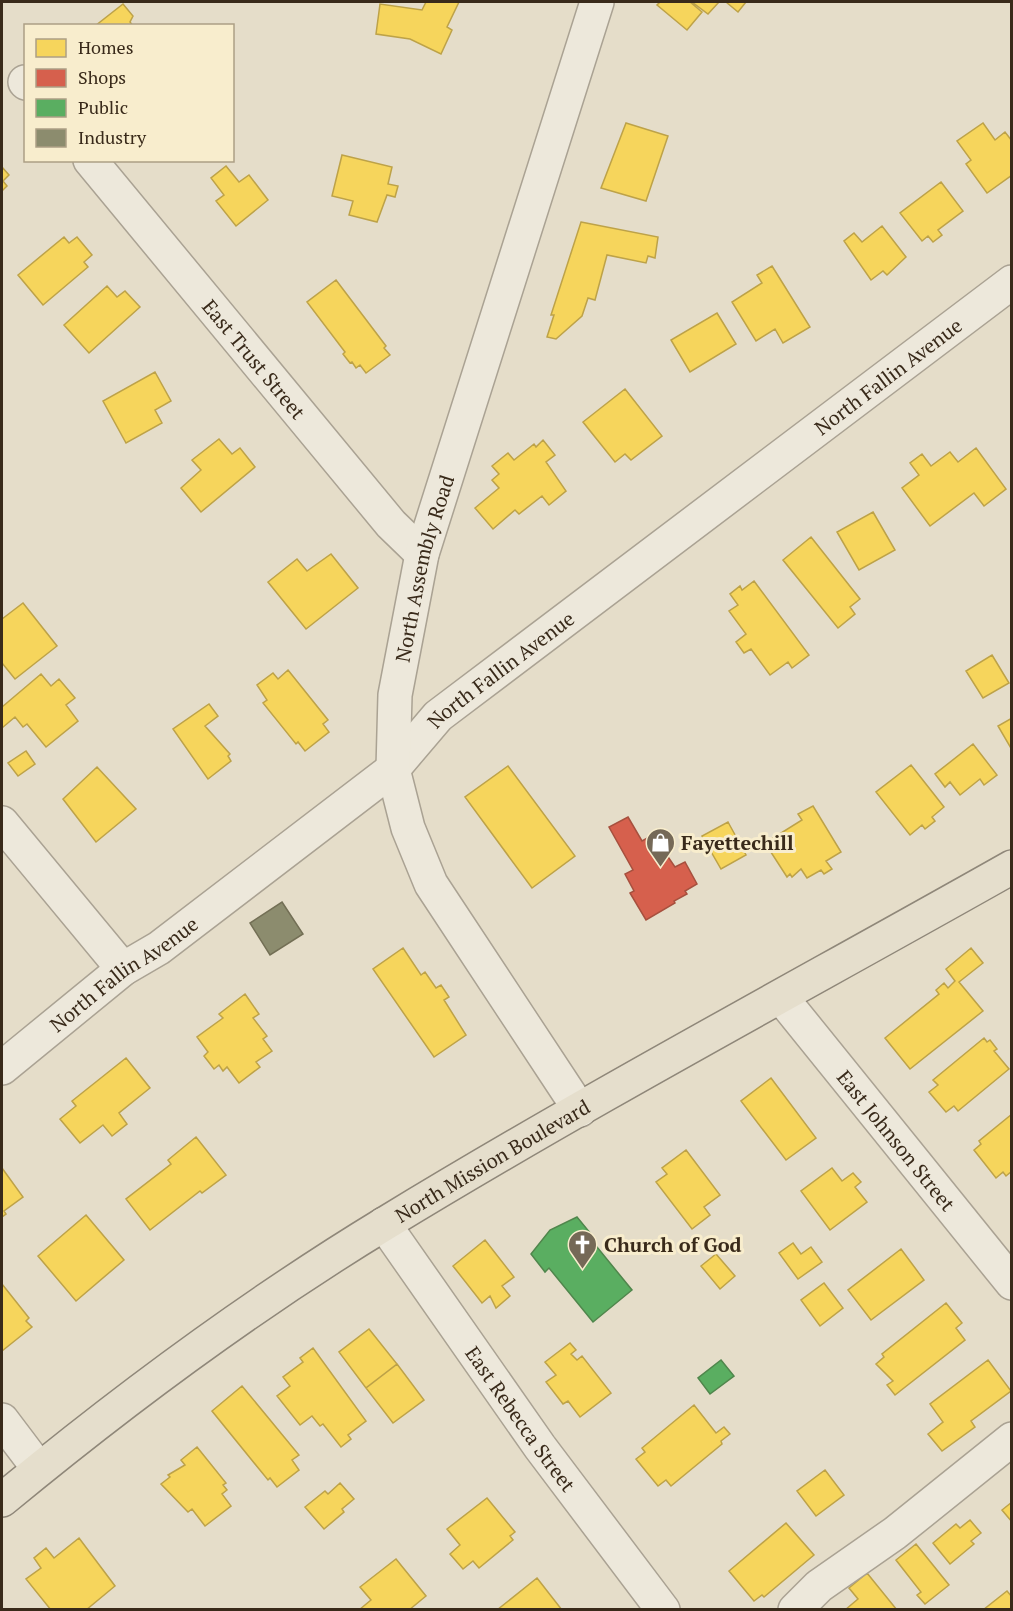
<svg xmlns="http://www.w3.org/2000/svg" width="1013" height="1611" font-family="'PT Serif',serif">
<style>
.homes{fill:#f6d55c;stroke:#bda248;stroke-width:1.5}
.shops{fill:#d6604d;stroke:#a7503e;stroke-width:1.5}
.public{fill:#5aae61;stroke:#50864c;stroke-width:1.5}
.industry{fill:#8c8c6e;stroke:#736f55;stroke-width:1.5}
.lines{fill:none;stroke-linecap:round;stroke-linejoin:round}
.minor-casing{stroke:#aaa293;stroke-width:36}
.major-casing{stroke:#8f8779;stroke-width:36}
.minor{stroke:#ede8db;stroke-width:33}
.major{stroke:#e5decc;stroke-width:33}
.labels{text-anchor:middle;dominant-baseline:central;stroke-width:6;stroke-linejoin:round;paint-order:stroke}
.street-label{font-size:20px;fill:#392a1a;stroke:#f8edcd}
.poi-label{font-size:20px;font-weight:bold;fill:#392a1a;stroke:#f8edcd;text-anchor:start}
</style>
<rect width="100%" height="100%" fill="#e5ddc9"/>
<path class="homes" d="M426,2H459L447,27L452,30L441,54L410,39L376,34L380,4L422,10Z
M660,2H690L702,12L687,30L657,5Z
M692,2H719L708,14Z
M726,2H746L738,12Z
M123,4L133,16L130,22L133,26H95Z
M626,123L668,136L646,201L601,188Z
M983,123L995,140L1005,132L1012,141V175L987,193L966,164L971,160L957,141Z
M342,155L392,167L388,184L398,186L395,197L387,195L377,222L349,215L353,201L332,196Z
M226,166L239,182L249,175L268,200L236,226L216,201L224,195L211,178Z
M2,167L9,175L3,181L7,186L2,191Z
M941,182L963,211L938,230L942,235L933,242L928,236L922,241L900,213Z
M581,222L658,237L655,258L648,256L646,263L607,255L595,300L588,298L582,316L556,339L547,337L554,315H551Z
M882,226L906,257L887,275L883,271L871,280L844,241L854,233L862,242Z
M64,237L69,243L77,237L92,255L84,262L88,267L43,305L18,275Z
M772,266L810,327L783,343L775,329L756,341L732,302L762,283L757,275Z
M336,280L386,346L384,348L390,355L366,373L360,365L356,368L352,362L350,363L343,354L345,352L307,302Z
M107,286L117,297L125,291L140,307L89,353L64,325Z
M717,313L736,344L690,372L671,340Z
M155,372L171,401L155,410L162,423L126,443L103,401Z
M625,389L662,436L631,460L625,454L615,462L583,422Z
M219,439L232,454L240,448L255,467L201,512L181,488L201,470L192,460Z
M543,440L555,455L546,462L566,491L549,505L542,496L519,514L515,510L493,529L475,508L499,488L492,480L499,474L492,466L508,453L514,460L534,444L536,447Z
M976,448L1006,489L984,506L974,493L930,526L902,488L919,475L910,463L922,454L931,466L950,452L958,462Z
M873,512L895,550L859,570L837,532Z
M811,537L860,599L850,607L855,614L838,628L783,560Z
M331,554L358,588L306,629L268,582L297,559L307,571Z
M754,581L809,655L792,668L788,662L770,675L751,649L744,653L736,642L746,634L729,611L738,605L730,594L740,586L742,590Z
M23,603L57,646L15,679L2,663V619Z
M992,655L1009,683L983,698L966,671Z
M288,670L328,720L323,724L329,732L305,751L298,742L296,744L263,703L267,700L257,685L273,673L278,679Z
M41,674L51,686L59,679L75,698L66,705L78,721L46,747L27,724L23,727L15,717L2,728V707Z
M209,704L218,716L205,726L230,754L228,756L231,761L208,779L173,729Z
M1012,718V750L998,726Z
M973,744L997,775L984,785L980,779L960,795L950,782L945,787L935,774Z
M26,751L35,764L18,776L8,763Z
M911,765L944,807L932,817L935,821L925,829L922,825L910,835L876,792Z
M508,766L575,856L532,888L465,797Z
M97,767L136,809L96,842L63,799Z
M813,806L841,852L826,861L832,869L824,874L821,870L807,878L801,869L792,877L790,874L787,877L765,843L802,820L798,814Z
M728,822L746,855L721,869L702,836Z
M403,948L421,975L425,972L436,988L441,985L449,997L444,1000L466,1035L434,1057L373,969Z
M971,948L983,963L959,982L983,1011L910,1069L885,1038L939,994L936,990L944,983L948,988L955,981L946,969Z
M245,994L259,1014L253,1018L267,1036L263,1039L272,1051L256,1062L260,1067L239,1083L227,1067L223,1071L219,1065L214,1069L204,1056L208,1052L197,1037L223,1018L219,1014Z
M984,1038L987,1042L990,1040L997,1049L994,1051L1009,1069L958,1111L954,1106L946,1112L929,1092L938,1085L933,1080Z
M126,1058L150,1088L119,1113L127,1124L112,1136L103,1125L80,1143L60,1119L76,1106L72,1101Z
M771,1078L816,1138L786,1160L741,1101Z
M1012,1114V1171L1006,1176L1003,1172L996,1178L974,1150L981,1144L979,1141Z
M196,1137L226,1175L202,1193L200,1191L150,1230L126,1199L171,1164L168,1160Z
M686,1150L720,1195L704,1207L710,1215L692,1229L656,1182L667,1174L662,1168Z
M2,1168L23,1197L4,1211L6,1214L2,1217Z
M832,1168L842,1181L853,1173L861,1182L855,1187L867,1202L830,1230L801,1191Z
M86,1215L124,1260L76,1301L38,1256Z
M485,1240L514,1277L502,1286L510,1296L496,1308L490,1296L482,1303L453,1266Z
M793,1243L801,1254L811,1247L822,1262L798,1279L779,1253Z
M901,1249L924,1280L871,1320L848,1290Z
M716,1254L735,1276L720,1289L701,1266Z
M824,1283L843,1308L820,1326L801,1300Z
M2,1284L29,1318L26,1321L32,1327L2,1351Z
M946,1303L962,1323L956,1328L965,1340L895,1395L887,1385L893,1381L876,1364L884,1357L882,1354Z
M369,1329L397,1364L366,1388L339,1352Z
M570,1343L576,1350L571,1354L577,1360L582,1356L611,1393L580,1417L568,1401L563,1404L546,1382L556,1375L545,1362Z
M313,1348L366,1421L348,1435L351,1439L341,1447L323,1424L320,1426L312,1416L300,1425L277,1396L290,1386L283,1377L303,1362L300,1358Z
M988,1360L1011,1391L971,1421L975,1427L942,1451L928,1434L943,1422L930,1404Z
M397,1364L424,1400L393,1423L366,1388Z
M242,1386L299,1455L292,1460L299,1470L277,1487L270,1478L268,1480L212,1411Z
M694,1405L716,1433L724,1427L730,1434L721,1441L722,1444L671,1486L666,1480L658,1486L636,1459L645,1452L642,1448Z
M197,1447L226,1483L223,1485L227,1490L222,1494L231,1506L205,1526L192,1509L188,1512L161,1484L170,1477L168,1475L185,1465L181,1460Z
M825,1470L844,1495L816,1516L797,1491Z
M340,1483L354,1499L342,1509L344,1512L324,1529L305,1507L325,1491L328,1494Z
M487,1498L515,1532L510,1536L513,1540L479,1568L473,1561L463,1569L450,1554L460,1545L447,1529Z
M1012,1502V1522L1002,1510Z
M970,1520L981,1533L971,1541L974,1544L950,1564L933,1543L956,1524L960,1528Z
M786,1523L814,1555L764,1597L762,1595L754,1601L729,1571Z
M79,1538L115,1586L86,1610H51L26,1579L41,1568L34,1558L46,1548L54,1558Z
M916,1544L949,1585L925,1604L917,1595L921,1592L896,1560Z
M396,1559L426,1596L409,1610H359L371,1600L360,1587Z
M867,1573L897,1610H845L858,1599L849,1588Z
M537,1578L562,1610H497Z
M1007,1591L1012,1597V1610H983Z"/>
<path class="shops" d="M628,817L642,841L653,835L675,867L685,862L697,884L685,891L687,894L674,901L675,903L646,920L630,893L634,891L625,874L633,870L609,827Z"/>
<path class="public" d="M577,1217L591,1234L588,1236L632,1290L593,1322L549,1268L545,1272L531,1254L550,1230Z
M721,1360L734,1376L710,1394L698,1378Z"/>
<path class="industry" d="M282,902L303,934L270,955L250,923Z"/>
<g class="lines">
<defs>
<g id="minor">
<path d="M25,82L26,83"/>
<path id="s1" d="M90,160L391,524L422,554"/>
<path d="M2,823L123,969"/>
<path id="s2" d="M781,997L1012,1283"/>
<path id="s3" d="M2,1068L123,969L159,948L393,769L438,716L1012,282"/>
<path id="s4" d="M580,1110L431,884L408,828L393,769L395,695L422,554L597,2"/>
<path id="s5" d="M384,1224L540,1447L663,1610"/>
<path d="M2,1420L39,1469"/>
<path d="M795,1610L819,1586L895,1533L1012,1439"/>
</g>
<g id="major">
<path id="s6" d="M2,1500C123,1400 251,1305 386,1223C591,1098 803,985 1012,867"/>
</g>
</defs>
<use href="#minor" class="minor-casing"/>
<use href="#major" class="major-casing"/>
<use href="#minor" class="minor"/>
<use href="#major" class="major"/>
</g>
<defs>
<symbol id="shop-pin" viewBox="-11 -11 22 30"><path d="M0 17L-7.5 6A9.5 9.5 0 1 1 7.5 6Z" fill="#756957" stroke="#f8edcd"/><path d="M-5-2.5h2.3a2.7 3.5 0 0 1 5.4 0H5L5.5 6h-11ZM-1.5-2.5h3a1.5 2.3 0 0 0-3 0Z" fill="#fff"/></symbol>
<symbol id="church-pin" viewBox="-11 -11 22 30"><path d="M0 17L-7.5 6A9.5 9.5 0 1 1 7.5 6Z" fill="#756957" stroke="#f8edcd"/><path d="M-1.2-6h2.4v3.5h3.3v2.4h-3.3V6h-2.4V-.1h-3.3v-2.4h3.3Z" fill="#fff"/></symbol>
</defs>
<g fill-rule="evenodd">
<use href="#shop-pin" x="644" y="826" width="33" height="45"/>
<use href="#church-pin" x="566" y="1228" width="33" height="45"/>
</g>
<g class="labels">
<g class="street-label">
<text stroke="none"><textPath href="#s1" startOffset="258">East Trust Street</textPath></text>
<text stroke="none"><textPath href="#s3" startOffset="1126">North Fallin Avenue</textPath></text>
<text stroke="none"><textPath href="#s4" startOffset="596">North Assembly Road</textPath></text>
<text stroke="none"><textPath href="#s3" startOffset="640">North Fallin Avenue</textPath></text>
<text stroke="none"><textPath href="#s3" startOffset="154">North Fallin Avenue</textPath></text>
<text stroke="none"><textPath href="#s2" startOffset="184">East Johnson Street</textPath></text>
<text stroke="none"><textPath href="#s6" startOffset="597">North Mission Boulevard</textPath></text>
<text stroke="none"><textPath href="#s5" startOffset="238">East Rebecca Street</textPath></text>
</g>
<g class="poi-label">
<text x="681" y="842">Fayettechill</text>
<text x="604" y="1244">Church of God</text>
</g>
</g>
<rect width="1013" height="1611" fill="none" stroke="#392a1a" stroke-width="6"/>
<rect x="24" y="24" width="210" height="138" fill="#f8edcd" stroke="#ac9f85" stroke-width="1.5"/>
<rect x="36" y="39" width="30" height="18" fill="#f6d55c" stroke="#ac9f85" stroke-width="1.5"/>
<text x="78" y="54" font-size="18" fill="#392a1a">Homes</text>
<rect x="36" y="69" width="30" height="18" fill="#d6604d" stroke="#ac9f85" stroke-width="1.5"/>
<text x="78" y="84" font-size="18" fill="#392a1a">Shops</text>
<rect x="36" y="99" width="30" height="18" fill="#5aae61" stroke="#ac9f85" stroke-width="1.5"/>
<text x="78" y="114" font-size="18" fill="#392a1a">Public</text>
<rect x="36" y="129" width="30" height="18" fill="#8c8c6e" stroke="#ac9f85" stroke-width="1.5"/>
<text x="78" y="144" font-size="18" fill="#392a1a">Industry</text>
</svg>
